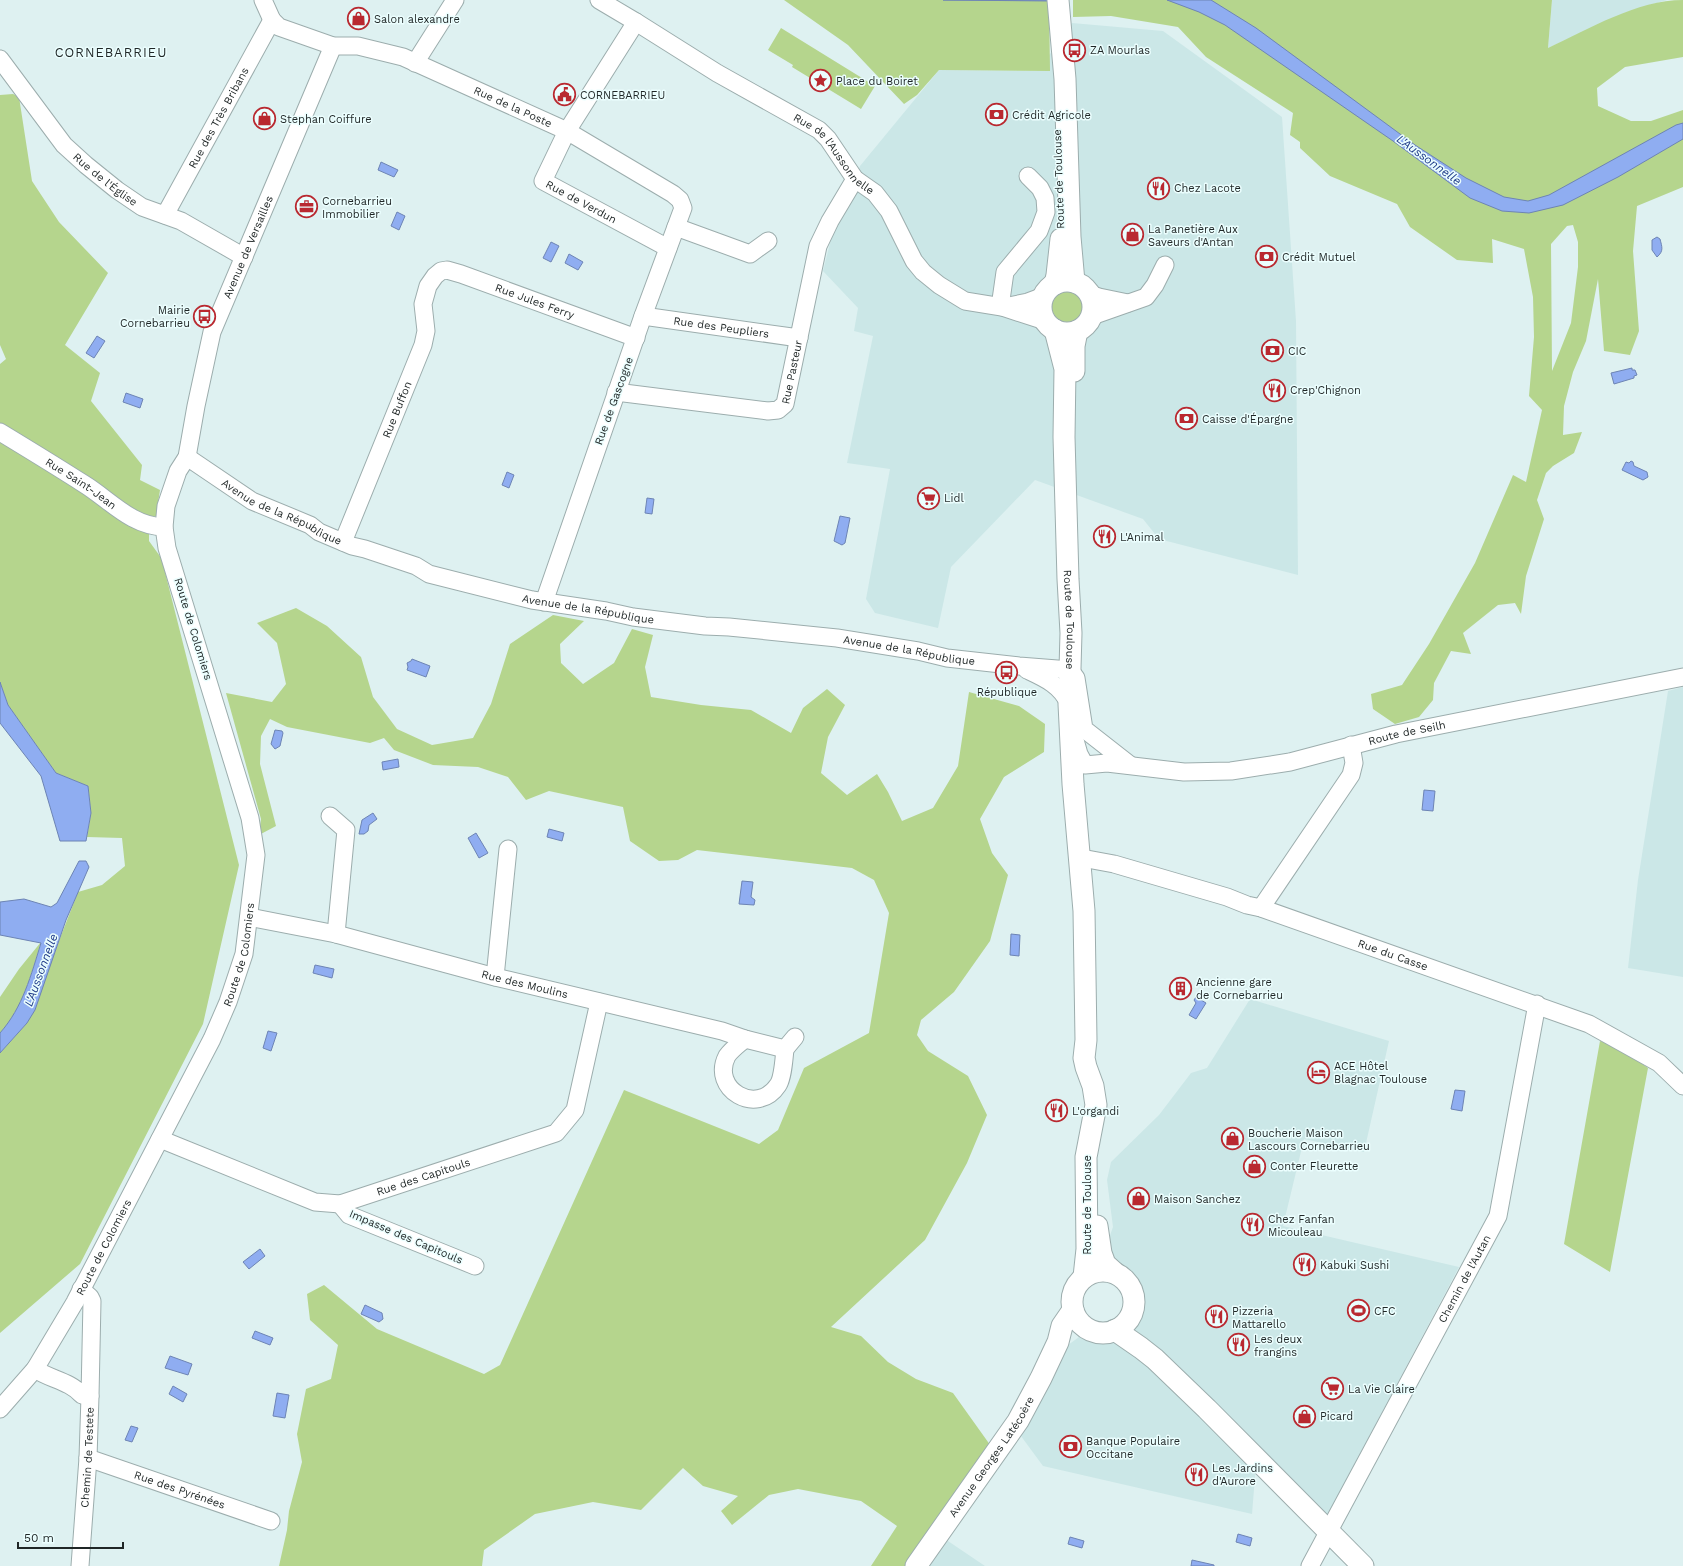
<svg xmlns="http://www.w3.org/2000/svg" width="1683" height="1566" font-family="'Work Sans',sans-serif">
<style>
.built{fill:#cbe7e7}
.green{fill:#b5d58d;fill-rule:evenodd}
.water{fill:#8fadf1;stroke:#6d84b4}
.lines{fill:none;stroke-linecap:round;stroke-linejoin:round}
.minor-casing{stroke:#9cadad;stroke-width:19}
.major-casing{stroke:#9cadad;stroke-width:23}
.minor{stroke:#fff;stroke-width:17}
.major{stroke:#fff;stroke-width:21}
.labels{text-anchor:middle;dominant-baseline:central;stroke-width:3;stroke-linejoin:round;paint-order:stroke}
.poi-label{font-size:11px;fill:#1f2626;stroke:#ebfefe;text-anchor:start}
.street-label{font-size:11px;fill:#1f2626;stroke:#ebfefe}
.water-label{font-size:12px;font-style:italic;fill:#223d8b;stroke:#ebfefe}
.quarter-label{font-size:13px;letter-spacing:1px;fill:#1f2626;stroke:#ebfefe}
</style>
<rect width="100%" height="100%" fill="#def1f1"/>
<path class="built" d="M1552,0H1667L1627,12L1548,48Z
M1072,23L1163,31L1282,117L1296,321L1298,575L1159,539L1143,519L1035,480L951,567L938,628L875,613L866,599L890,469L847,463L873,336L854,331L858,308L823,271L831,239L860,166L939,70L1038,71Z
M1683,687V977L1628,968L1638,880L1668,691Z
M1250,999L1389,1041L1364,1152L1304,1139L1283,1226L1459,1267L1327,1516L1257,1452L1252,1514L1043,1466L1018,1432L1064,1348L1079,1337L1107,1339L1128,1330L1141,1309L1135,1283L1117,1266L1107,1244L1113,1227L1107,1180L1111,1162L1159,1115L1191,1073L1207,1068Z
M945,1539L985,1566H926Z"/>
<path class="green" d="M784,0H1049L1050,71L939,70L917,95L904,104L848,45Z
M1073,0H1552L1548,48C1589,29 1637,0 1683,0V57L1625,67L1597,88L1598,106L1631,121H1651L1683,110V187L1637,206L1633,251L1639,331L1630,355L1604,351L1598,279L1586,341L1573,372L1564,406L1563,435L1582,432L1574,453L1553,466L1546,473L1537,500L1544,519L1526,576L1521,614L1515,603L1498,605L1463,633L1471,654L1451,651L1434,683L1433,700L1419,717L1395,724L1373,709L1371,694L1402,685L1429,644L1475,563L1513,475L1526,482L1542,410L1529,396L1534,337L1533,297L1524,249L1492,239L1493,263L1457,260L1410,227L1397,204L1330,176L1300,148V142L1290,135L1293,113L1206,57L1178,27L1111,16L1073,17ZM1573,225L1578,242V267L1571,323L1552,371L1551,244L1567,226Z
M781,28L875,86L861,109L792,67L793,65L768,50Z
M13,94L19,97L32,181L59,222L108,273L65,345L100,373L91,401L142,465L140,480L160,490L156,516L149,519V541L162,559L167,580L239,865L203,1024L80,1264L0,1333V1053L27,1023L78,892L102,885L125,866L122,838L87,837L91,813L88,786L56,773L8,705L0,682V364L6,359L0,345V95Z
M1051 306a16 16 0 1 1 32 0a16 16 0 1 1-32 0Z
M296,608L327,626L361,657L373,697L397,729L432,745L473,738L491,704L510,644L553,615L584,621L560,644L561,663L583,684L614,663L632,629L653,635L645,667L651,697L701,705L751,710L791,733L803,708L827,689L845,705L828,737L821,773L847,795L877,774L888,792L902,821L933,808L958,766L969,692L1019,706L1045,724L1044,752L1004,777L980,819L992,853L1008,875L990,941L954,992L921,1020L917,1035L928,1051L968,1076L987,1115L967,1163L925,1240L831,1327L861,1336L888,1362L916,1379L953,1393L993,1449L905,1566H871L897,1526L861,1501L798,1489L769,1495L732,1525L721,1511L738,1496L703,1486L683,1468L641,1510L593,1502L535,1514L484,1550L482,1566H279L287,1530L289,1511L302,1462L297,1434L306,1389L331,1379L338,1345L310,1320L307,1294L324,1285L377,1329L484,1374L500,1365L624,1090L759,1144L778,1130L804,1068L869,1033L889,913L874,880L852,868L697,850L678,860L659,861L630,841L623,807L549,791L526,800L508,777L478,767L433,765L394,750L384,738L370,743L287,727L270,719L261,736L260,764L276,826L259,835L261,819L226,693L272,702L286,684L277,643L257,623Z
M41,942C31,975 23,1008 0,1033V997L19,969Z
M1600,1041L1619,1047L1648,1068L1610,1272L1564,1244Z"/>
<path class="water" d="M943,0H1052V1Z
M1167,0H1211L1256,28L1415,145L1466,178L1504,197L1528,201L1549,195L1676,125L1683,123V139L1618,177L1563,205L1529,213L1502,211L1470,198L1393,141L1225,25L1199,12Z
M381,162L398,170L394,177L378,170Z
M397,212L405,216L399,230L391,226Z
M1657,237L1660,239C1662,247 1664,251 1657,257L1652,250V240Z
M551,242L559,246L551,262L543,258Z
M569,254L583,262L578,270L565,263Z
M97,336L105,341L94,358L86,353Z
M1632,368V370H1635L1637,375L1634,376V378L1614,384L1611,373Z
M126,393L143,399L140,408L123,402Z
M1631,461L1633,462L1634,466L1647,472L1648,477L1643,480L1622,470L1626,462L1629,463Z
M507,472L514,475L509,488L502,485Z
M647,498L654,499L652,514L645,513Z
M840,516L850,518L845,543L842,545L834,541Z
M412,659L430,666L426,677L407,670L408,667L407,663L411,661Z
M0,682L8,705L56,773L88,786L91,813L86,841H60L41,776L0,723Z
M275,730L282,731L283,733L280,746L275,749L271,744Z
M398,759L399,767L383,770L382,762Z
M1424,790L1435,791L1433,811L1422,810Z
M373,813L377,819L369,825L368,831L364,834H359L362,820Z
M549,829L564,833L562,841L547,837Z
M476,833L488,853L479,858L468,838Z
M79,861H86L89,867L66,920L35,1010L27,1023L0,1053V1033C23,1007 31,975 41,943L0,935V902L24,899L51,907L57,903Z
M742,881L753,882L751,897L755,900L754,905L739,904Z
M1011,934L1020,935L1019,956L1010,955Z
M315,965L334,969L332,978L313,973Z
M1196,997L1206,1003L1196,1019L1189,1015L1196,1003L1194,1000Z
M268,1031L277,1033L271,1051L263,1048Z
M1455,1090L1465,1091L1462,1111L1451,1109Z
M260,1249L265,1256L249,1269L243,1262Z
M365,1305L382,1313L383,1319L379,1322L361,1314Z
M255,1331L273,1338L270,1345L252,1338Z
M170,1356L192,1364L188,1375L165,1368Z
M173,1386L187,1394L183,1402L169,1394Z
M277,1393L289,1395L285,1418L273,1416Z
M131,1426L138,1428L132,1442L125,1440Z
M1238,1534L1252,1538L1250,1546L1236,1542Z
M1070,1537L1084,1541L1082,1548L1068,1544Z
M1192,1560L1214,1565V1566H1191Z"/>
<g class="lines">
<defs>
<g id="minor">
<path id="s1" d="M263,0L272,20L279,27L333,46H358L403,57L567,131L673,194L680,200L683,208L643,316L544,602"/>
<path id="s2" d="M599,0L636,22L717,73L819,130L828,139L855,179L875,193L889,211L914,261L923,272L939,285L965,301L1002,307L1045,321"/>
<path id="s3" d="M636,22L567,131L543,181L668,248"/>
<path id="s4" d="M0,59L64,145L86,165L117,190L142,207L181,221L244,257"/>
<path d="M415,63L455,0"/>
<path id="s5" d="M165,215L272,20"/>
<path d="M676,227L750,254L768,241"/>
<path d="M1090,294L1099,297L1128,303"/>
<path d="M1002,307L1001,300L1005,272L1039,231L1046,212L1045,198L1040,188L1028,176"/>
<path d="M1004,307L1028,302L1044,296"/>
<path id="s6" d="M643,316L799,338"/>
<path d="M1092,316L1146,297L1155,285L1165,265"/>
<path id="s7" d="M616,392L768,411L778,410L785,404L818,246L830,221L855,179"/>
<path id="s8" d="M0,432C28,449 56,466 84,484C110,500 131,526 164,527"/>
<path id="s9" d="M187,457L252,501L310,525L319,532L352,546L365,549L416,566L429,574L532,600L606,611L633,617L705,626L729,627L837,638L918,651L947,658L1019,666L1070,670L1076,678L1084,729L1130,765"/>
<path id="s10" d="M343,542L423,345L426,331L423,304L428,286L435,276L441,271L447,270L461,274L636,338"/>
<path d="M1027,670C1044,678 1061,685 1069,704"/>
<path id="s11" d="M1075,740L1079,754L1085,765L1107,763L1184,772L1231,771L1290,762L1396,734L1683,677"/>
<path d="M330,816L346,830L336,934"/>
<path id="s12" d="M1087,859L1114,864L1227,897L1247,905L1261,908L1589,1024L1659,1063L1683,1086"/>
<path d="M1261,908L1351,775L1354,763L1351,745"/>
<path id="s13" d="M249,917L336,934L495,977L722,1031L745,1039L785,1049L795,1037"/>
<path d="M495,977L508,849"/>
<path d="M745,1039C739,1044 731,1050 727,1056C710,1089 757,1117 778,1085C783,1078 784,1058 785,1049"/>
<path id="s14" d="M160,1139L315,1202L340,1204L556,1133L575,1110L599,1002"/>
<path d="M340,1204L349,1215L475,1266"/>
<path d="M35,1369C49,1379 70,1381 82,1395L90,1396L92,1301L90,1297L81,1289"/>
<path id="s15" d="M0,1409L35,1369L75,1302L212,1039L228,1002L244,954L256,855L250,818L167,548L164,527L166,506L178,471L187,457L196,406L212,332L333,46"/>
<path id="s16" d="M88,1458L271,1521"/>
<path id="s17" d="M80,1566L88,1458L90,1396"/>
<path id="s18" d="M1310,1566L1498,1216L1537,1004"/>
</g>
<g id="major">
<path d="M1058,0L1065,79L1070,237L1074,282"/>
<circle cx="1067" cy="307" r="26"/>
<path d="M1055,284L1057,275L1061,239"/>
<path id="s19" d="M1055,330L1065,369L1064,437L1068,579L1071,633L1069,704L1073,784L1084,911L1086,1040L1084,1058L1086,1067L1093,1086L1096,1105L1086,1157L1087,1249L1084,1277"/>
<path d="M1074,371V346L1077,331"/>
<path d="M1097,1226L1101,1253L1105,1264L1115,1273"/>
<circle cx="1103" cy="1302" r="31"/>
<path d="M1115,1330L1141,1348L1155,1359L1207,1409L1363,1566"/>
<path id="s20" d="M916,1566L1018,1421L1041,1378L1058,1342L1062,1326L1073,1310"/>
</g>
</defs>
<use href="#minor" class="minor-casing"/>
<use href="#major" class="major-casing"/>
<use href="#minor" class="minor"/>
<use href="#major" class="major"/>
</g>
<defs>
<symbol id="shop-ring" viewBox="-11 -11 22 22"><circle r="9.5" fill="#ebfefe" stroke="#b92930" stroke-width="1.5"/><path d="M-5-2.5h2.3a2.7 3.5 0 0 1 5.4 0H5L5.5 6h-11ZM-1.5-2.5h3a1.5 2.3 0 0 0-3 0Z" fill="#b92930"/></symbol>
<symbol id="bus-ring" viewBox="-11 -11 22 22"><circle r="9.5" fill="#ebfefe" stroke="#b92930" stroke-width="1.5"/><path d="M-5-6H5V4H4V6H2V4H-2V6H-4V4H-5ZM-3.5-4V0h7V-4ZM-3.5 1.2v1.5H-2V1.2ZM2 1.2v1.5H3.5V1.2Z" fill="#b92930"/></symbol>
<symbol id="sight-ring" viewBox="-11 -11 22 22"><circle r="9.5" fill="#ebfefe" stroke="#b92930" stroke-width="1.5"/><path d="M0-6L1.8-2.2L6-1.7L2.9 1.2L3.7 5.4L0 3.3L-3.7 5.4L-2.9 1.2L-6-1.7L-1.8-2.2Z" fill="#b92930"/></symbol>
<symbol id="civic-ring" viewBox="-11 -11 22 22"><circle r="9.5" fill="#ebfefe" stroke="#b92930" stroke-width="1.5"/><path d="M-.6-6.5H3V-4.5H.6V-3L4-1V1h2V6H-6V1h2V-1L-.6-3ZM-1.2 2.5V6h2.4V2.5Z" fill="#b92930"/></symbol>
<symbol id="bank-ring" viewBox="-11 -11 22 22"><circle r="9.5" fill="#ebfefe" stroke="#b92930" stroke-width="1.5"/><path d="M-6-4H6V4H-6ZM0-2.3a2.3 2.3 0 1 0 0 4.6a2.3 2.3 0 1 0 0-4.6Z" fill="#b92930"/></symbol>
<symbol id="restaurant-ring" viewBox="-11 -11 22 22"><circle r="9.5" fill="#ebfefe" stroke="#b92930" stroke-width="1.5"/><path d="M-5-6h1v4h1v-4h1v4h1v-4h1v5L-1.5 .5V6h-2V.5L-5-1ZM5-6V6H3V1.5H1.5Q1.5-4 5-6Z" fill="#b92930"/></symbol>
<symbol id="office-ring" viewBox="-11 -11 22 22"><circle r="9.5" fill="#ebfefe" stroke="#b92930" stroke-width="1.5"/><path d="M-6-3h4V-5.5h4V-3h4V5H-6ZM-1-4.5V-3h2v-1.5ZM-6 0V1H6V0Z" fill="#b92930"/></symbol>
<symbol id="supermarket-ring" viewBox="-11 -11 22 22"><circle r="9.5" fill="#ebfefe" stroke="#b92930" stroke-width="1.5"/><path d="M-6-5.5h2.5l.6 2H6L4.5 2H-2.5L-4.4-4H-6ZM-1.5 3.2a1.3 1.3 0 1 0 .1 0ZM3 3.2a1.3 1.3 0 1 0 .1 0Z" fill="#b92930"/></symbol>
<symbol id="building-ring" viewBox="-11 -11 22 22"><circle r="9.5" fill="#ebfefe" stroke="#b92930" stroke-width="1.5"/><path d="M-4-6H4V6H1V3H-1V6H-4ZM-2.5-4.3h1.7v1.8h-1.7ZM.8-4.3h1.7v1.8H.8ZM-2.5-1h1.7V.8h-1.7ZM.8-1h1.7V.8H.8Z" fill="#b92930"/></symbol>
<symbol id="hotel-ring" viewBox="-11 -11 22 22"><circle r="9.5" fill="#ebfefe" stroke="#b92930" stroke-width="1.5"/><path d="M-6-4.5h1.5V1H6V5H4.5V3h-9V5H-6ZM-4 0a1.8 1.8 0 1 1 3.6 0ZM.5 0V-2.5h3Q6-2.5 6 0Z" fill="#b92930"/></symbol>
<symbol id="stadium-ring" viewBox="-11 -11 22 22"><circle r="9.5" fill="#ebfefe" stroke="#b92930" stroke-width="1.5"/><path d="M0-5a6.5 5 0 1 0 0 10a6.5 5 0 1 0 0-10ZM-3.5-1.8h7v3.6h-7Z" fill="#b92930"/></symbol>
</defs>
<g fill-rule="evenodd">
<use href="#shop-ring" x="346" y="6" width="25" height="25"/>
<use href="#bus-ring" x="1062" y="38" width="25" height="25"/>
<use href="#sight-ring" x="808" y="68" width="25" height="25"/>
<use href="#civic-ring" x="552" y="82" width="25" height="25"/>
<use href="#bank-ring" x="984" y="102" width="25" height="25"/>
<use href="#shop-ring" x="252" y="106" width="25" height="25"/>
<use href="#restaurant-ring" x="1146" y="176" width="25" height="25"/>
<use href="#office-ring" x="294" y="194" width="25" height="25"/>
<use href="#shop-ring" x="1120" y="222" width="25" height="25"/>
<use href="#bank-ring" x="1254" y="244" width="25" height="25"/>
<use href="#bus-ring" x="192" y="304" width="25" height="25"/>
<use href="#bank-ring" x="1260" y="338" width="25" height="25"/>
<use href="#restaurant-ring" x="1262" y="378" width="25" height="25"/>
<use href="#bank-ring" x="1174" y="406" width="25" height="25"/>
<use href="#supermarket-ring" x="916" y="486" width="25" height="25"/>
<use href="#restaurant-ring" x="1092" y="524" width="25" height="25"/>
<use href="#bus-ring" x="994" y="660" width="25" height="25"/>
<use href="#building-ring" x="1168" y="976" width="25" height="25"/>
<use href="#hotel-ring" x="1306" y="1060" width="25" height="25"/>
<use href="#restaurant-ring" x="1044" y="1098" width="25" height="25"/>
<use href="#shop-ring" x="1220" y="1126" width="25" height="25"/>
<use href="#shop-ring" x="1242" y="1154" width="25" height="25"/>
<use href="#shop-ring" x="1126" y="1186" width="25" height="25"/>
<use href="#restaurant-ring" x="1240" y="1212" width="25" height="25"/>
<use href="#restaurant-ring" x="1292" y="1252" width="25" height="25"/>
<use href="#stadium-ring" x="1346" y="1298" width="25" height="25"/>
<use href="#restaurant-ring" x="1204" y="1304" width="25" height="25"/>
<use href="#restaurant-ring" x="1226" y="1332" width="25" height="25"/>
<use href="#supermarket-ring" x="1320" y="1376" width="25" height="25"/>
<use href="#shop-ring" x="1292" y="1404" width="25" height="25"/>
<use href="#bank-ring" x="1058" y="1434" width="25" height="25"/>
<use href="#restaurant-ring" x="1184" y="1462" width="25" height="25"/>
</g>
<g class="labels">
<g class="poi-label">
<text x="374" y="19">Salon alexandre</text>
<text x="1090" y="50">ZA Mourlas</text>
<text x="836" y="81">Place du Boiret</text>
<text x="580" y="95">CORNEBARRIEU</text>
<text x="1012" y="115">Crédit Agricole</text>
<text x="280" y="119">Stephan Coiffure</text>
<text x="1174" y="188">Chez Lacote</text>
<text x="322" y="201">Cornebarrieu<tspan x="322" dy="13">Immobilier</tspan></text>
<text x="1148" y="229">La Panetière Aux<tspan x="1148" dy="13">Saveurs d'Antan</tspan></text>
<text x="1282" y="257">Crédit Mutuel</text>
<text x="190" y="310" text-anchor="end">Mairie<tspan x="190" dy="13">Cornebarrieu</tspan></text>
<text x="1288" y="351">CIC</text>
<text x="1290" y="390">Crep'Chignon</text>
<text x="1202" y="419">Caisse d'Épargne</text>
<text x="944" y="498">Lidl</text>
<text x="1120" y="537">L'Animal</text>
<text x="1007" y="692" text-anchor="middle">République</text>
<text x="1196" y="982">Ancienne gare<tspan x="1196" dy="13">de Cornebarrieu</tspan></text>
<text x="1334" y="1066">ACE Hôtel<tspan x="1334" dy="13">Blagnac Toulouse</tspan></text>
<text x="1072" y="1111">L'organdi</text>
<text x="1248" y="1133">Boucherie Maison<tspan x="1248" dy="13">Lascours Cornebarrieu</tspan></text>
<text x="1270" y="1166">Conter Fleurette</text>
<text x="1154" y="1199">Maison Sanchez</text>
<text x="1268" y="1219">Chez Fanfan<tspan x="1268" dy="13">Micouleau</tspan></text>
<text x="1320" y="1265">Kabuki Sushi</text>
<text x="1232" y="1311">Pizzeria<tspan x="1232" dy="13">Mattarello</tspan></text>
<text x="1374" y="1311">CFC</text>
<text x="1254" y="1339">Les deux<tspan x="1254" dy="13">frangins</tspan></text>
<text x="1348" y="1389">La Vie Claire</text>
<text x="1320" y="1416">Picard</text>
<text x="1086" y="1441">Banque Populaire<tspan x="1086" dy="13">Occitane</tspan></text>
<text x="1212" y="1468">Les Jardins<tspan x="1212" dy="13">d'Aurore</tspan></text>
</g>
<g class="street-label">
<text stroke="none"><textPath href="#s1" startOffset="281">Rue de la Poste</textPath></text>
<text stroke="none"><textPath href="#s5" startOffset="111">Rue des Très Bribans</textPath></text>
<text stroke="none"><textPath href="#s2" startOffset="283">Rue de l'Aussonnelle</textPath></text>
<text stroke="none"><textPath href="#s4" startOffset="161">Rue de l'Église</textPath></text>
<text transform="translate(1059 179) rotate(-92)">Route de Toulouse</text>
<text stroke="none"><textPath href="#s3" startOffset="228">Rue de Verdun</textPath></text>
<text stroke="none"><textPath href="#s15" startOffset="1254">Avenue de Versailles</textPath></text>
<text stroke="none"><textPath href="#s10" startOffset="392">Rue Jules Ferry</textPath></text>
<text stroke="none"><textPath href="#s6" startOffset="79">Rue des Peupliers</textPath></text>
<text stroke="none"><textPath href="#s7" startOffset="205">Rue Pasteur</textPath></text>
<text transform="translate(614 401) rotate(-70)">Rue de Gascogne</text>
<text stroke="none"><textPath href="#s10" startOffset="143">Rue Buffon</textPath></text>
<text stroke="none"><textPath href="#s8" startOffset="96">Rue Saint-Jean</textPath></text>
<text stroke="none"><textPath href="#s9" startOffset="110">Avenue de la République</textPath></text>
<text stroke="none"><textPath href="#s9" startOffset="434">Avenue de la République</textPath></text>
<text stroke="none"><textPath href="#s19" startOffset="291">Route de Toulouse</textPath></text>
<text transform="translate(193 629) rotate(73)">Route de Colomiers</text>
<text stroke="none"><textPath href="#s9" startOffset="758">Avenue de la République</textPath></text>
<text stroke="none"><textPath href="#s11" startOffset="354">Route de Seilh</textPath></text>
<text stroke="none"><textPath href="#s15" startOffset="517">Route de Colomiers</textPath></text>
<text stroke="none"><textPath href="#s12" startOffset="321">Rue du Casse</textPath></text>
<text stroke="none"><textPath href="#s13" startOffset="284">Rue des Moulins</textPath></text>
<text stroke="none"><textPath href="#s14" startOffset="280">Rue des Capitouls</textPath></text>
<text transform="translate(1087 1205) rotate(-90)">Route de Toulouse</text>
<text transform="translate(406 1237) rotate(23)">Impasse des Capitouls</text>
<text stroke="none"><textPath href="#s15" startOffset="193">Route de Colomiers</textPath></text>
<text stroke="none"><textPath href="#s18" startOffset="326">Chemin de l'Autan</textPath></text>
<text stroke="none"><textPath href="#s20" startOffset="133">Avenue Georges Latécoère</textPath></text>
<text stroke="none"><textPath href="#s17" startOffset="109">Chemin de Testete</textPath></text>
<text stroke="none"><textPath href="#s16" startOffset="97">Rue des Pyrénées</textPath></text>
</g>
<g class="water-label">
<text transform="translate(1429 160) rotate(36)">L'Aussonnelle</text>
<text transform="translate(41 970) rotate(-70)">L'Aussonnelle</text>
</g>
<g class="quarter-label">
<text x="111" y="52">CORNEBARRIEU</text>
</g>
</g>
<path d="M18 1542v6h105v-6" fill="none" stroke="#1f2626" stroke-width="2"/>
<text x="24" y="1542" font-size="12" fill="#1f2626" stroke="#ebfefe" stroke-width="3" paint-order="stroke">50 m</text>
</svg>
